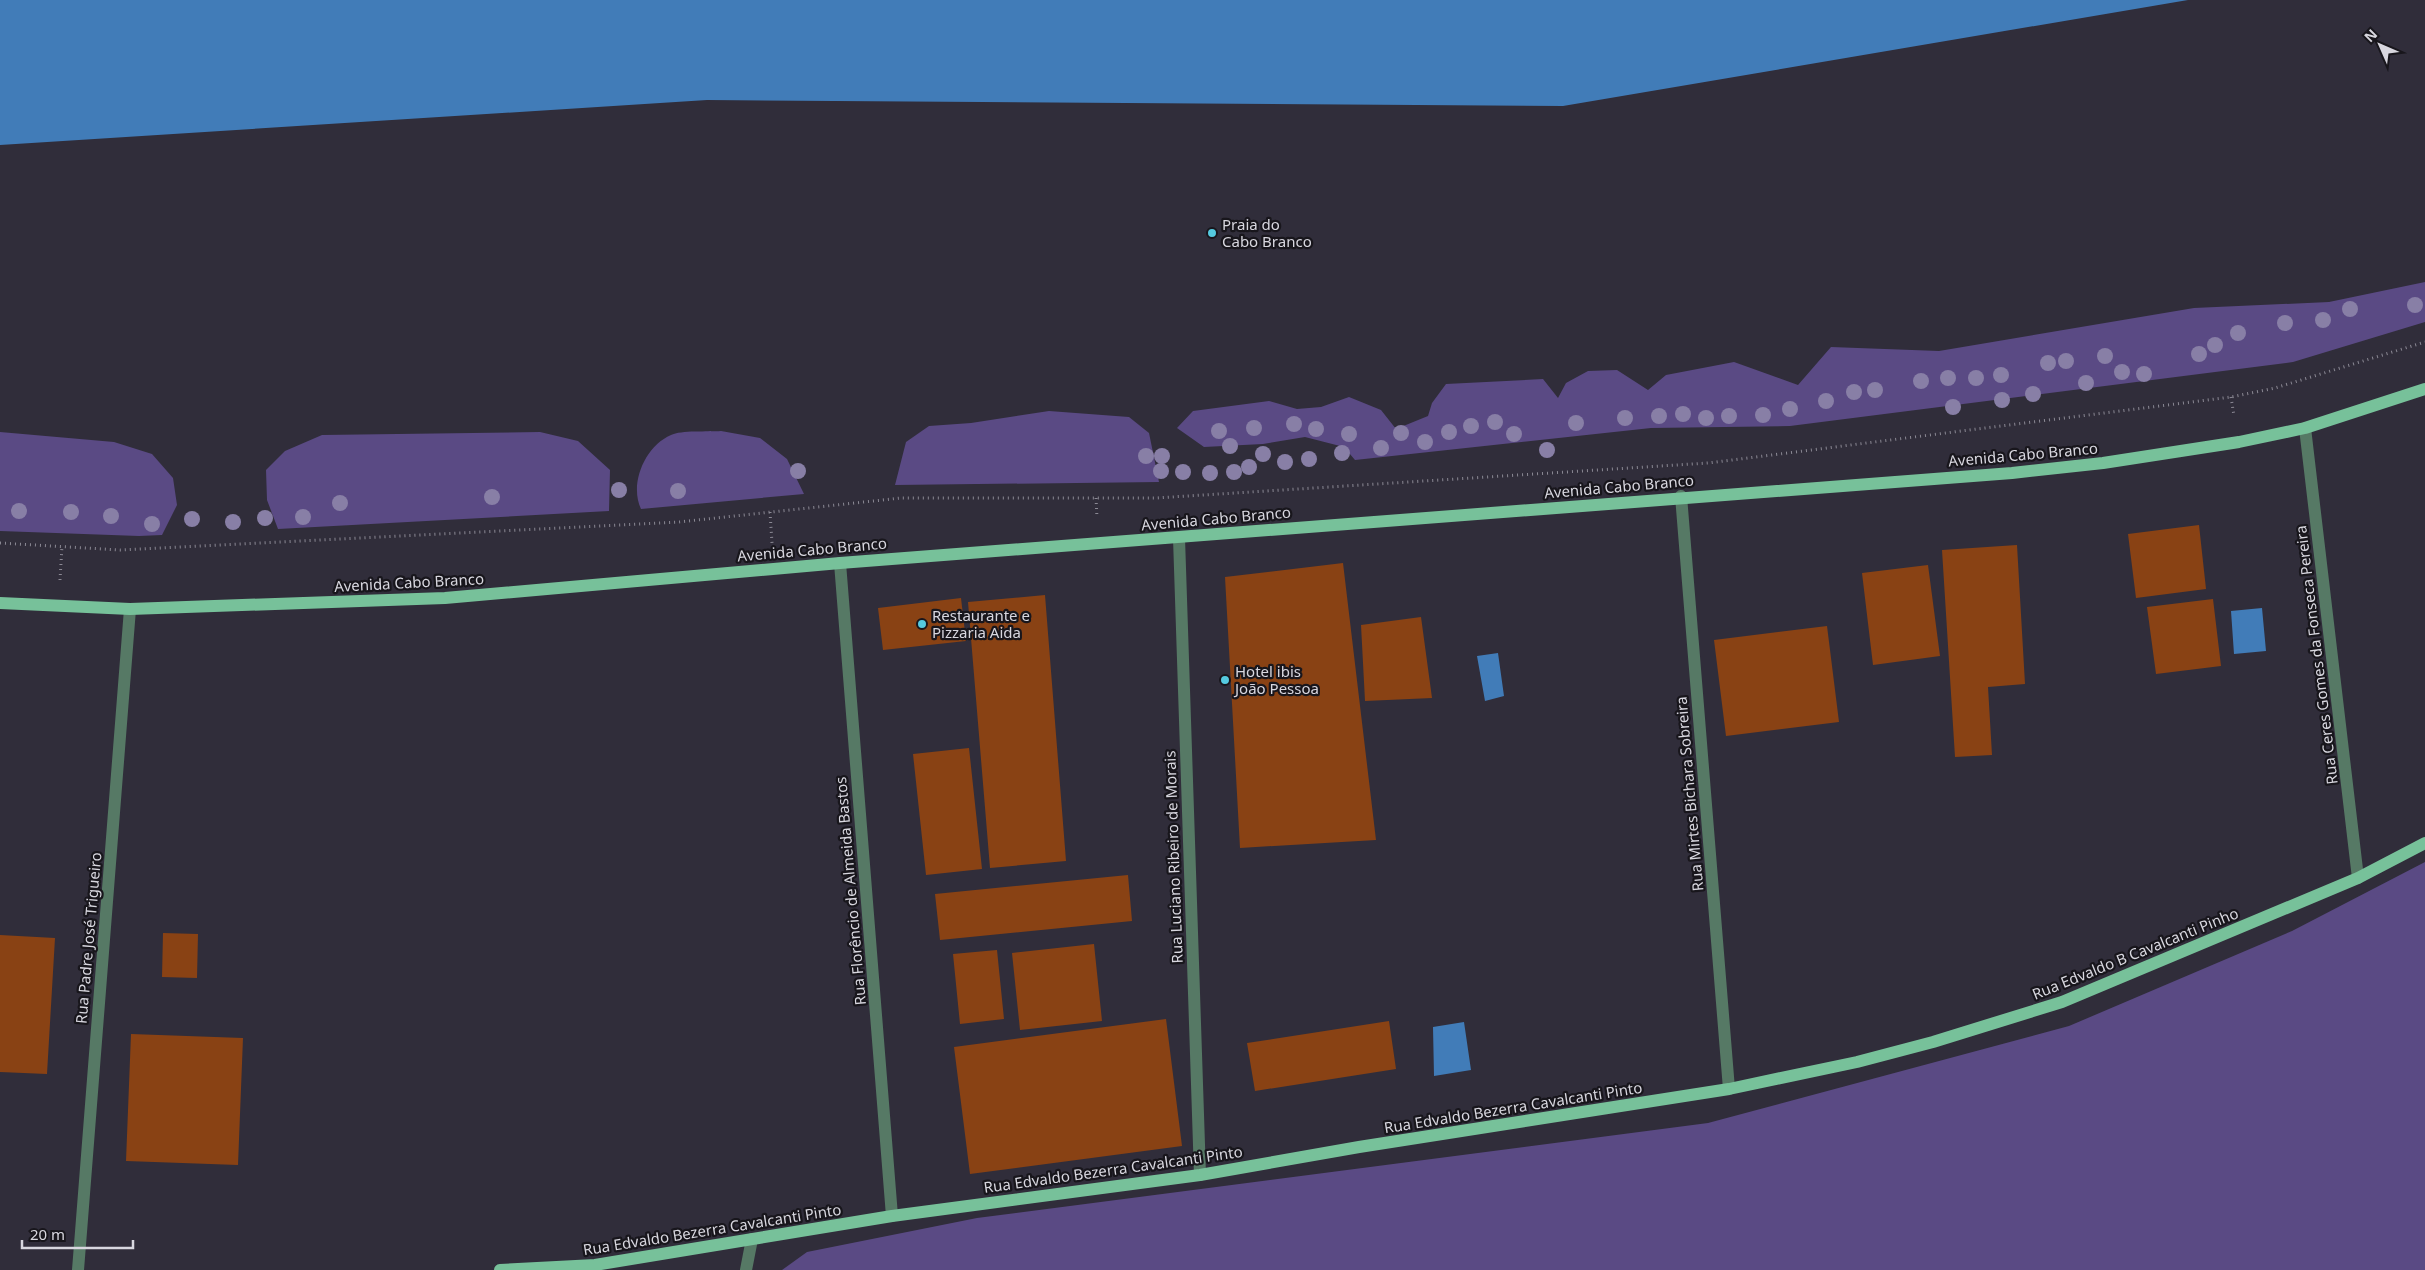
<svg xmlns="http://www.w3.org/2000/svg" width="2425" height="1270" font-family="'Noto Sans',sans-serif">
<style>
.green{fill:#5a4a84}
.water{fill:#417cb8}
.building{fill:#894214}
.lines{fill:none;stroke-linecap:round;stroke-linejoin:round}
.path{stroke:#8b8994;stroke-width:3;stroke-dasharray:1 4;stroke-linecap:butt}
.minor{stroke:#567965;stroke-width:12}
.major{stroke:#77c19a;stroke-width:12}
.tree{fill:#887fa6}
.poi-dot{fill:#55cae0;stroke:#18161c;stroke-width:2}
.labels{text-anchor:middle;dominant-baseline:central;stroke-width:4.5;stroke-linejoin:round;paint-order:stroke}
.poi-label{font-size:15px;fill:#d8d7df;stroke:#18161c;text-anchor:start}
.street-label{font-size:15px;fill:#d8d7df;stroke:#18161c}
</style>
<rect width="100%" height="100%" fill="#302d3a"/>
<path class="green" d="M2425,282V322L2293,362L1790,426L1651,428L1355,460L1344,447L1305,437L1263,444L1204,447L1177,428L1193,411L1269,401L1297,409L1321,407L1349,397L1381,410L1396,429L1428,416L1432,403L1446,384L1543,379L1558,398L1566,383L1588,371L1617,370L1648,390L1666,375L1734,362L1798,385L1831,347L1939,351L2194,308L2329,302Z
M1049,411L1129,417L1149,433L1159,482L895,485L906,442L929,426L971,423Z
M721,431L760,438L787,459L804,494L641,509C629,484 645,446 671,435C681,430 708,432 721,431Z
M0,432L114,442L152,454L173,478L177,505L162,535L139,536L0,531Z
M540,432L578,441L610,470L609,511L278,529L267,500L266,470L285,451L322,435Z
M2425,862V1270H782L807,1252L977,1218L1708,1123L2069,1026L2292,931Z"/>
<path class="water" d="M0,0H2188L1563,106L707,100L0,145Z
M2262,608L2266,651L2234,654L2231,611Z
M1498,653L1504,696L1485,701L1477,656Z
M1464,1022L1471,1070L1434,1076L1433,1027Z"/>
<path class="building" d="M2199,525L2206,589L2136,598L2128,534Z
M2017,545L2025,684L1988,687L1992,755L1955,757L1942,550Z
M1343,563L1376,840L1240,848L1225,577Z
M1928,565L1940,656L1873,665L1862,573Z
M1045,595L1066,861L990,868L968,602Z
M961,598L966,641L883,650L878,608Z
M2213,599L2221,666L2156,674L2147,607Z
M1421,617L1432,698L1365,701L1361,625Z
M1827,626L1839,722L1726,736L1714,640Z
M969,748L982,869L926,875L913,754Z
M1128,875L1132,921L940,940L935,894Z
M163,933L198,934L197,978L162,977Z
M0,935L55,938L47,1074L0,1072Z
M1094,944L1102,1021L1020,1030L1012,953Z
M997,950L1004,1019L960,1024L953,954Z
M1166,1019L1182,1146L970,1174L954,1047Z
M1389,1021L1396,1069L1255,1091L1247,1043Z
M131,1034L243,1038L238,1165L126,1161Z"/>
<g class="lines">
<path class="path" d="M2231,397L2234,416
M1096,498L1097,518
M770,512L772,543
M0,543L120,550L679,522L901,498H1156L1708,463L2231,397L2275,388L2425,342
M60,580L62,546"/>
<path class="minor" d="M2305,428L2358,878
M1681,496L1729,1089
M1179,538L1200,1175
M840,563L892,1216
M78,1270L130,609
M746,1270L752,1239"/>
<path class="major" d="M0,603L130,609L445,598L840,563L2012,473L2103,463L2239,442L2305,428L2425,389
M500,1270L595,1265L892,1216L1200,1175L1359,1147L1729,1089L1857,1062L1933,1042L2062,1002L2358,878L2425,843"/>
</g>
<g class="tree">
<circle cx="2415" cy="305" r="8"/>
<circle cx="2350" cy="309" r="8"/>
<circle cx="2323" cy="320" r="8"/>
<circle cx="2285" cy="323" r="8"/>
<circle cx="2238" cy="333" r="8"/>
<circle cx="2215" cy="345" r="8"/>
<circle cx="2199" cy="354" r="8"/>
<circle cx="2105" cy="356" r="8"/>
<circle cx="2066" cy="361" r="8"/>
<circle cx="2048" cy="363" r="8"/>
<circle cx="2122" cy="372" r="8"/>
<circle cx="2144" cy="374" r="8"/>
<circle cx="2001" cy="375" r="8"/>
<circle cx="1948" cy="378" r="8"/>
<circle cx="1976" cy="378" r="8"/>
<circle cx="1921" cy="381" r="8"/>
<circle cx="2086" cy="383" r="8"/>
<circle cx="1875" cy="390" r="8"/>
<circle cx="1854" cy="392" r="8"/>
<circle cx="2033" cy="394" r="8"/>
<circle cx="2002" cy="400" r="8"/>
<circle cx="1826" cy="401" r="8"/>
<circle cx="1953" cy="407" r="8"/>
<circle cx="1790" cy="409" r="8"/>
<circle cx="1683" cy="414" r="8"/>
<circle cx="1763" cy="415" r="8"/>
<circle cx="1659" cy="416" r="8"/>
<circle cx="1729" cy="416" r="8"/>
<circle cx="1625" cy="418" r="8"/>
<circle cx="1706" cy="418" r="8"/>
<circle cx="1495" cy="422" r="8"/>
<circle cx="1576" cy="423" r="8"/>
<circle cx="1294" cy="424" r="8"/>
<circle cx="1471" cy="426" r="8"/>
<circle cx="1254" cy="428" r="8"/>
<circle cx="1316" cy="429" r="8"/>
<circle cx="1219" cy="431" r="8"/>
<circle cx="1449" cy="432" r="8"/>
<circle cx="1401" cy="433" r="8"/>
<circle cx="1349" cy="434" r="8"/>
<circle cx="1514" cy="434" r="8"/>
<circle cx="1425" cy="442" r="8"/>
<circle cx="1230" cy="446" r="8"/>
<circle cx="1381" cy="448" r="8"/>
<circle cx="1547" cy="450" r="8"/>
<circle cx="1342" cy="453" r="8"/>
<circle cx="1263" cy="454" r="8"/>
<circle cx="1146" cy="456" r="8"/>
<circle cx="1162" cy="456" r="8"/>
<circle cx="1309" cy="459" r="8"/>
<circle cx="1285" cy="462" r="8"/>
<circle cx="1249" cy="467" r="8"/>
<circle cx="798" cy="471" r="8"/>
<circle cx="1161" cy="471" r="8"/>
<circle cx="1183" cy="472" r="8"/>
<circle cx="1234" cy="472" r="8"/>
<circle cx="1210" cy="473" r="8"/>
<circle cx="619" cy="490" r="8"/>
<circle cx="678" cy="491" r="8"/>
<circle cx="492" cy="497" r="8"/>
<circle cx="340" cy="503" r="8"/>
<circle cx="19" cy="511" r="8"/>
<circle cx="71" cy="512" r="8"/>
<circle cx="111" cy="516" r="8"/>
<circle cx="303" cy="517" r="8"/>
<circle cx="265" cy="518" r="8"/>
<circle cx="192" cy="519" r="8"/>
<circle cx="233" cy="522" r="8"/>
<circle cx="152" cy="524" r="8"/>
</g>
<g class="poi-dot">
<circle cx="1212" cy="233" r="5"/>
<circle cx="922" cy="624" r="5"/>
<circle cx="1225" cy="680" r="5"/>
</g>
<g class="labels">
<g class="poi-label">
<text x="1222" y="224">Praia do<tspan x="1222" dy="17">Cabo Branco</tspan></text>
<text x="932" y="615">Restaurante e<tspan x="932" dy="17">Pizzaria Aida</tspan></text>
<text x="1235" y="671">Hotel ibis<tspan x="1235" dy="17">João Pessoa</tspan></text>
</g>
<g class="street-label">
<text transform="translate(2023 454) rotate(-5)">Avenida Cabo Branco</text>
<text transform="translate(1619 486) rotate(-5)">Avenida Cabo Branco</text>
<text transform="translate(1216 518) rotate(-5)">Avenida Cabo Branco</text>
<text transform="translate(812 549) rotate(-5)">Avenida Cabo Branco</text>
<text transform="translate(409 582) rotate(-3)">Avenida Cabo Branco</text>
<text transform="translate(2316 655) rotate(-97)">Rua Ceres Gomes da Fonseca Pereira</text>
<text transform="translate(1689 794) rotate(-95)">Rua Mirtes Bichara Sobreira</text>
<text transform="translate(1173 857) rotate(-92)">Rua Luciano Ribeiro de Morais</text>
<text transform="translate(850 891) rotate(-95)">Rua Florêncio de Almeida Bastos</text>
<text transform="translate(88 938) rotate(-85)">Rua Padre José Trigueiro</text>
<text transform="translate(2135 953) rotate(-22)">Rua Edvaldo B Cavalcanti Pinho</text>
<text transform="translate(1513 1107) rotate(-9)">Rua Edvaldo Bezerra Cavalcanti Pinto</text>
<text transform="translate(1113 1169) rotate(-8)">Rua Edvaldo Bezerra Cavalcanti Pinto</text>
<text transform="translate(712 1229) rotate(-9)">Rua Edvaldo Bezerra Cavalcanti Pinto</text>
</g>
</g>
<g transform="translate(2380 45) rotate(315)" stroke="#18161c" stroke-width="4" paint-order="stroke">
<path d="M0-4L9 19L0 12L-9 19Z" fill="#d8d7df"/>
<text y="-8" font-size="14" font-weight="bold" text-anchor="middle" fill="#d8d7df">N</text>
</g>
<path d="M22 1240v8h111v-8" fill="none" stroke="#d8d7df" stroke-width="2.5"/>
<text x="30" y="1240" font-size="15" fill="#d8d7df" stroke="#18161c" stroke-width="4" paint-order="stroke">20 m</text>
</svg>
